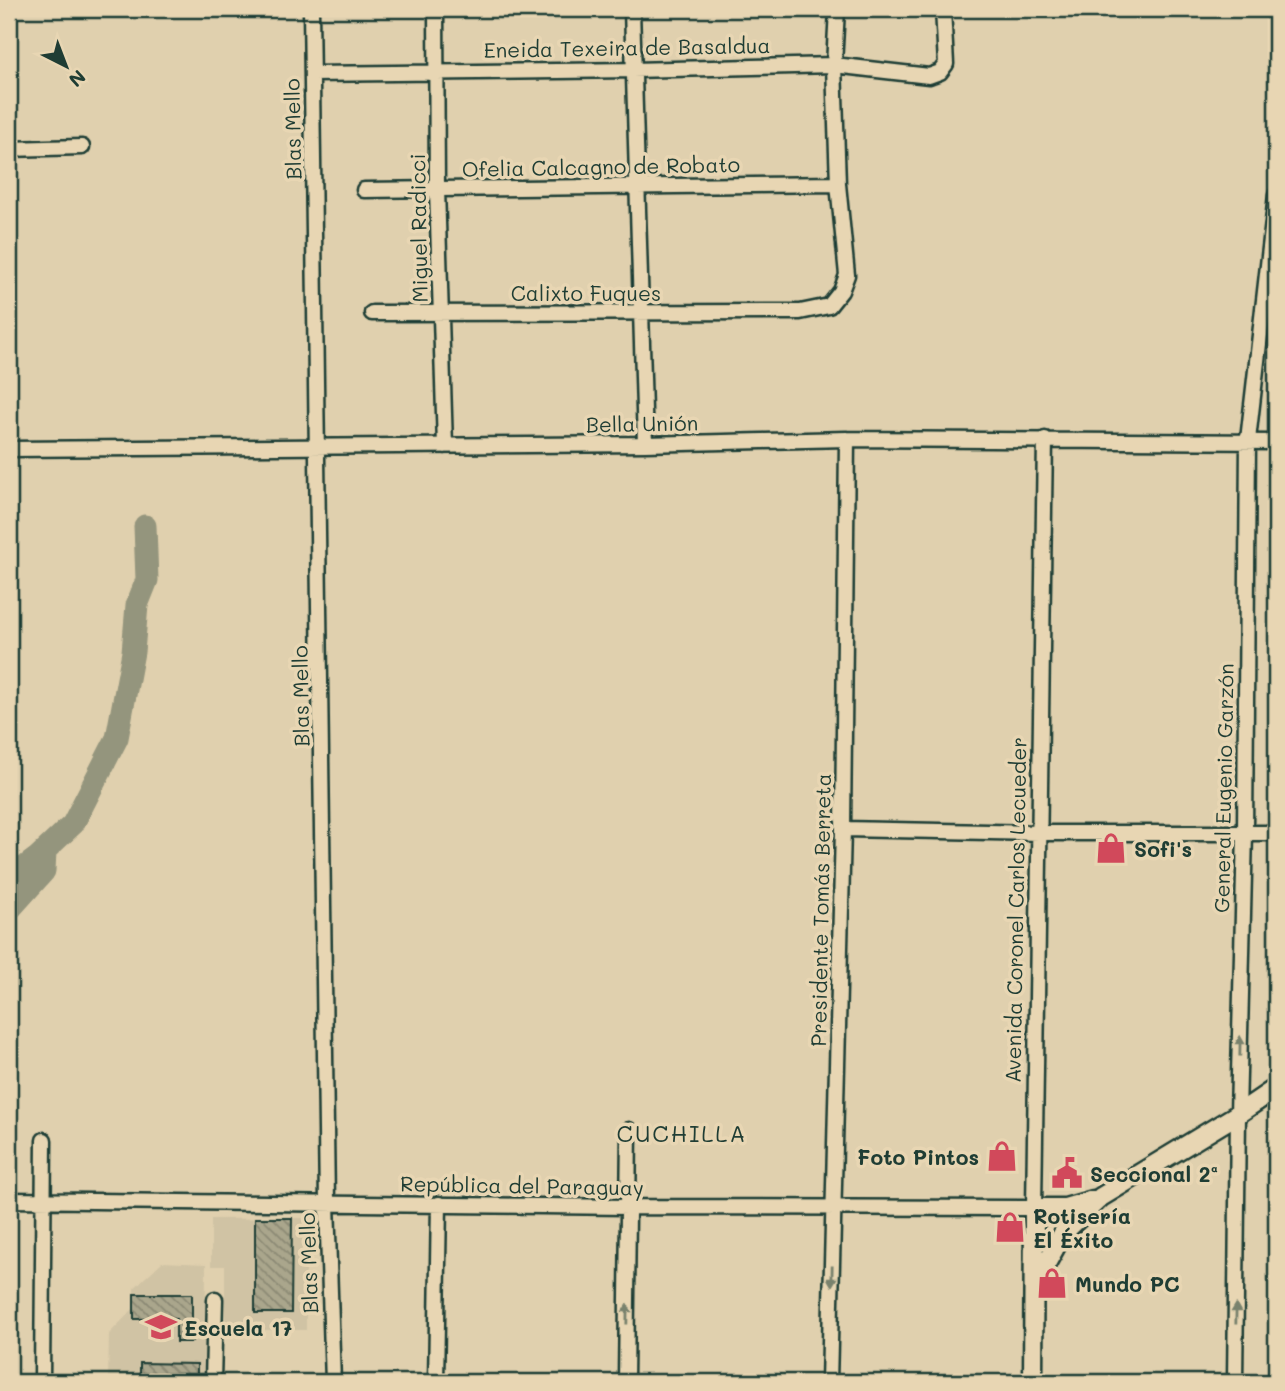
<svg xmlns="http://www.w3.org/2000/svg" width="1285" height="1391" font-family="Mali,sans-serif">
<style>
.built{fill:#d0c3a4}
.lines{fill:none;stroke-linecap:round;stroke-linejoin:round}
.river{stroke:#94957d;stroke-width:23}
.building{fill:url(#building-back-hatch);stroke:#1f3d34;stroke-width:2}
.minor-casing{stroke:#1f3d34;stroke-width:19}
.major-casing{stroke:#1f3d34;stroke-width:23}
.minor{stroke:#e8d6b3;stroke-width:14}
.major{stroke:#e8d6b3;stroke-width:18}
.oneway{fill:#79826d}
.labels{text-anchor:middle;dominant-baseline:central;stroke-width:7;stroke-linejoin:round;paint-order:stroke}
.street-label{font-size:21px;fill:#1f3d34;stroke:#e8d6b3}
.poi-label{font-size:21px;font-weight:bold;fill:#1f3d34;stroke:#e8d6b3;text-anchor:start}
.neighbourhood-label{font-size:23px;letter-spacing:2px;fill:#1f3d34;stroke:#e8d6b3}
</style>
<defs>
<pattern id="building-back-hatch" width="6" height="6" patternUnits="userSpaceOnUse" patternTransform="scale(1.75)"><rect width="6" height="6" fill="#aaa68c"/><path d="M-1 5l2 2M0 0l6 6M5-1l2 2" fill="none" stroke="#8a8873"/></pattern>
</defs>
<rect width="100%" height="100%" fill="#e0d0ae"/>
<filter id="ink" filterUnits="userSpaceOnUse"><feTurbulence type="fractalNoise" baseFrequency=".0143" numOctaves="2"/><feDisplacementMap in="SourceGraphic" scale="14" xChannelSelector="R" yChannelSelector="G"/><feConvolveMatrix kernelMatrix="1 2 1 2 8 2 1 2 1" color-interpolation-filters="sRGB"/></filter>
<g filter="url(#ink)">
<path class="built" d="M306,1218V1330H225V1266H211V1219Z
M162,1262L206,1264L205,1382H108L109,1334L134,1308V1288Z"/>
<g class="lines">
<path class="river" d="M9,879L37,858L73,824L117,738L133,652L137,605L147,580L145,526
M9,910L44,871L45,851"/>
</g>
<path class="building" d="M255,1218H292L291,1313H255Z
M134,1294H192V1342H176V1319H134Z
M140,1363L197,1364V1380L140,1379Z"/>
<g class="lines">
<defs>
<path id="minor" d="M311,9L327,1203L333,1382
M436,9L437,189L445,446
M632,9L645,444
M312,74L633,70L834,65L929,76L940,72L946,64L943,9
M9,149L82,147
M364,190L838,184
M372,313L800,312L829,306L841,291L847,275L838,184L834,65L837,9
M9,449L645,444L847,439L1276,442
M843,829L1039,833H1276
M9,1200L628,1207L1034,1208L1045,439
M42,1382L44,1140
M213,1382L215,1299
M436,1382L439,1204
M626,1382L629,1130
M829,1382L843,829L847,439
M1235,1382L1238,1114L1245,833L1248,440L1276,195"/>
<path id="major" d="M1035,1284L1063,1233L1101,1197L1238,1114L1276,1088
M1033,1382L1034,1208H1065L1093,1200"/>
</defs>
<use href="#minor" class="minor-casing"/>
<use href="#major" class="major-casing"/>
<use href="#minor" class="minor"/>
<use href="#major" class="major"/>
</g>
<defs><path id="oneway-solid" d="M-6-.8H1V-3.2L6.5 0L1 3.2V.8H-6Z" transform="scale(1.75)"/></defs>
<g class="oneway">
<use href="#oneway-solid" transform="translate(1240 1046) rotate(-89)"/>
<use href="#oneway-solid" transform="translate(832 1276) rotate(91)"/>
<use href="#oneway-solid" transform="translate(627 1314) rotate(-89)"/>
<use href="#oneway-solid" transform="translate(1236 1314) rotate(-89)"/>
</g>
</g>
<defs>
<symbol id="shop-bare" viewBox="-9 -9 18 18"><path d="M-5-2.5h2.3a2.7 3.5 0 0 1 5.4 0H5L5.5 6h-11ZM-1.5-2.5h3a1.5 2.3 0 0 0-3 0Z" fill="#d1495b" stroke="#e8d6b3" stroke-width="2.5" paint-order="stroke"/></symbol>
<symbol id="civic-bare" viewBox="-9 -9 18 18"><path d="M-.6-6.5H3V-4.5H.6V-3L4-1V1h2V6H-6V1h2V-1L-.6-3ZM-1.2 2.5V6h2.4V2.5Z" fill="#d1495b" stroke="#e8d6b3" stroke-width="2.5" paint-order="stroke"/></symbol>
<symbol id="school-bare" viewBox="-9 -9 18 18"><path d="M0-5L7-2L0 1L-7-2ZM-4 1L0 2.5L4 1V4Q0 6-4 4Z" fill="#d1495b" stroke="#e8d6b3" stroke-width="2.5" paint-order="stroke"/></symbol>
</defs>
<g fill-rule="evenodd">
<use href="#shop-bare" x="1089" y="826" width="44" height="44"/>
<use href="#shop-bare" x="980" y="1134" width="44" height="44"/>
<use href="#civic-bare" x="1045" y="1151" width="44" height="44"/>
<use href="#shop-bare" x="988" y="1205" width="44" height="44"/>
<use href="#shop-bare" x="1030" y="1261" width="44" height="44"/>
<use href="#school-bare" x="139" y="1305" width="44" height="44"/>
</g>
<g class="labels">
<g class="street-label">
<text transform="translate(627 47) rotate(-1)">Eneida Texeira de Basaldua</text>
<text transform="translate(292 129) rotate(-91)">Blas Mello</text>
<text transform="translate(601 166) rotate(-1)">Ofelia Calcagno de Robato</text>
<text transform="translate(418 228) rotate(-91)">Miguel Radicci</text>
<text x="586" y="292">Calixto Fuques</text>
<text transform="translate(642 423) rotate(-1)">Bella Unión</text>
<text transform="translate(300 696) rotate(-91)">Blas Mello</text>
<text transform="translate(1223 788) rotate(-89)">General Eugenio Garzón</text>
<text transform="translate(820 910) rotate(-89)">Presidente Tomás Berreta</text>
<text transform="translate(1015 910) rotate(-89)">Avenida Coronel Carlos Lecueder</text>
<text transform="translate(522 1185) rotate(1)">República del Paraguay</text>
<text transform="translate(308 1263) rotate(-92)">Blas Mello</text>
</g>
<g class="poi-label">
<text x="1134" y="848">Sofi's</text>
<text x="979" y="1156" text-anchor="end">Foto Pintos</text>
<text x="1090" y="1173">Seccional 2ª</text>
<text x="1033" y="1215">Rotisería<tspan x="1033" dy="24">El Éxito</tspan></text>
<text x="1075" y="1283">Mundo PC</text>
<text x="184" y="1327">Escuela 17</text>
</g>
<g class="neighbourhood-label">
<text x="682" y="1133">CUCHILLA</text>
</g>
</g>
<rect width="1285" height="1391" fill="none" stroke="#e8d6b3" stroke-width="35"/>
<rect x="18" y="18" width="1250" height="1356" fill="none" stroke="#1f3d34" stroke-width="2.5" filter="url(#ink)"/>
<g transform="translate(66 66) rotate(138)" stroke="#e8d6b3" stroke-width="5" paint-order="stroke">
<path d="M0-5L12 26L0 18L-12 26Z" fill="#1f3d34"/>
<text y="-10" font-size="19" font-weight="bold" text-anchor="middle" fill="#1f3d34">N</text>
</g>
</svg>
